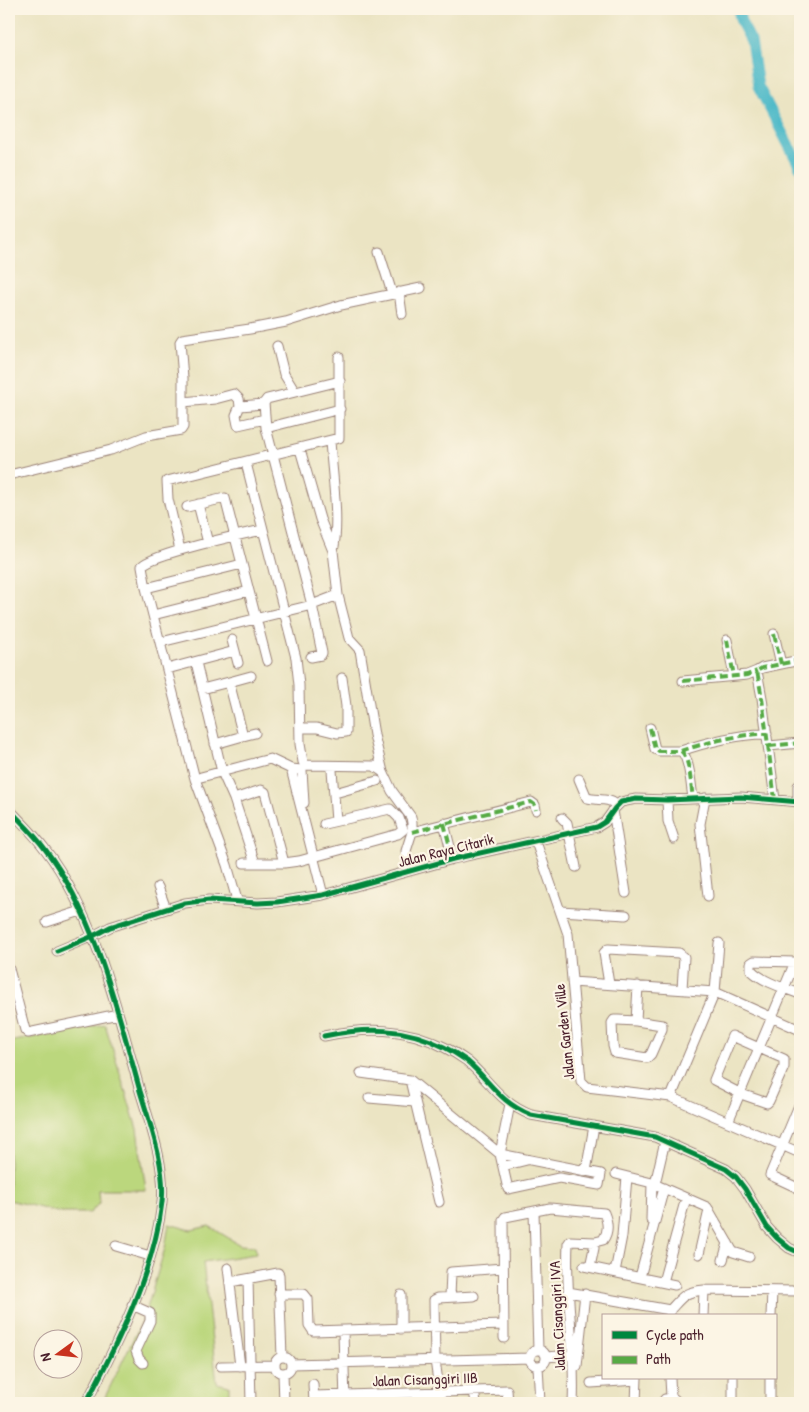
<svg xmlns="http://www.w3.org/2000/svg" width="809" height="1412" font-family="'Patrick Hand',sans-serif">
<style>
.green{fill:#bbd77d;stroke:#827b54}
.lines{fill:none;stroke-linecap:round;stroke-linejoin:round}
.river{stroke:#4db9c8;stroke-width:11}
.minor-casing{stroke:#9a8277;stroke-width:11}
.minor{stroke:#fff;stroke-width:9}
.quiet{stroke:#57aa44;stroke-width:4;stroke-dasharray:8 4;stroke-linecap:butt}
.cycleway-casing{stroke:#fcf5e5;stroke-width:8}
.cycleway{stroke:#00873e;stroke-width:5}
.labels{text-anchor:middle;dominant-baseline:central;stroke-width:4.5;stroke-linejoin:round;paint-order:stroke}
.street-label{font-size:15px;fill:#4a1f2b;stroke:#fcf5e5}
</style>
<rect width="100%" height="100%" fill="#fcf5e5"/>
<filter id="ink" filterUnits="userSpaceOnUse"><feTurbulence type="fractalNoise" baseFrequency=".02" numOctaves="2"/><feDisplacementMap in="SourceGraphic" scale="10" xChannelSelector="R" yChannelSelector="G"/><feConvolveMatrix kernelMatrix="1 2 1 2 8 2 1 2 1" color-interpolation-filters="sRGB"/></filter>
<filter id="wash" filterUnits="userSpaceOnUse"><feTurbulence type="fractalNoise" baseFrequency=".0096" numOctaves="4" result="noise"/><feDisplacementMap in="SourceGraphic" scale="20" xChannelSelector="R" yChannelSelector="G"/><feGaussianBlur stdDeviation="1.12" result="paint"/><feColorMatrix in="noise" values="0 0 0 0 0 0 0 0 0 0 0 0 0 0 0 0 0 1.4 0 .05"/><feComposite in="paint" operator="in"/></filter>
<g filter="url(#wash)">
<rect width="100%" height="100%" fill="#ebe4c3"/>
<path class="green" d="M105,1024L137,1129L146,1190H98L99,1203L90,1213H61L9,1200V1042Z
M169,1224L191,1230L209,1226L240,1245L255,1246L256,1254L203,1262L217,1383L229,1386V1403H123L105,1397L145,1315L165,1248Z"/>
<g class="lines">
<path class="river" d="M738,9L741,22L751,41L758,86L800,167"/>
</g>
</g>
<g filter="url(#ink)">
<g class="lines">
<defs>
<path id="minor" d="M379,252L392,293
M399,292L402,314
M277,346L284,374L295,392
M183,402L215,399L234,394L239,399L240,406L264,404
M240,406L236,415L238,425L265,419
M266,428L340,409
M330,441C332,473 340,522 333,551
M300,449L320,519L333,551L338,595L349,638L360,650L374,735L383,772
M246,463L296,658L299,685L300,744L303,762L306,765L374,766L383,772L392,791L411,817L412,823V832L406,851L409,871
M9,475L111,450L146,436L181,430L183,427V378L180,342L182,339L250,329L286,322L341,305L421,288
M198,504L208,543
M187,507L225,498L267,661
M180,550L168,499L167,481L339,438V357
M146,588L242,564
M153,615L249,591
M774,634L781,664
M232,640L238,663
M727,640L734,676
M161,642L312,605L338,595
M311,657L321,655L322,653L312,605L266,428L264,403L267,399L340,381
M196,662L222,772L234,799L255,863
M167,669L235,651
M683,681L747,675L757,671
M229,682L251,676
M202,689L229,682L243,736L215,744
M300,728H317L337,733L346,732V706L342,678
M650,728L655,749L659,751H681C690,758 691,787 693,798
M243,736L255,733
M769,746L800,743
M681,751C703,743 744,733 767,734
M291,769L302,770L304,803
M332,770L336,821
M201,777L270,759L291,769L323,895
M579,779L587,798C598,801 607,797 617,805
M798,786V802
M335,793L377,781
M705,798L700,824L708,896
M234,799L261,790L265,792L284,863
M667,800L668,821L674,839
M775,800L762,698L757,671L762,668L800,660
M9,809C21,822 34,834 45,849C95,914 118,1012 140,1091C150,1124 166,1167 162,1202C155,1268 117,1345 86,1403
M613,810L626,893
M562,818L567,823L576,867
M444,823L453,859
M412,832L531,802L535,805L536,810
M536,842L568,934L581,1081L587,1087L671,1097L800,1153
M244,863H284L299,861L398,834L403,830L399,818L390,809L324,824
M158,887L166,909
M237,900L227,865L195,779L146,588L142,566C152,554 243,534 263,530
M560,911L626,915
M47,922L81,911
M57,951L93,936L110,927L185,903L209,900L258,903L277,902L323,895L453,859L597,827L605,822L615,808L621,802L636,799L667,800L741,797L800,802
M9,969L25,1030L28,1033L118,1014
M572,982L715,992L800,1030
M609,984L604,953L608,949L679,953L684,957L682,989
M618,1020L636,1021L662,1025V1029L651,1054L647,1058L615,1053L613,1046L612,1023L614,1020Z
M636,1021L638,986
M324,1036C366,1027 405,1027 444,1047C452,1051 460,1056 467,1061C491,1082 499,1102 531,1115L655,1137L726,1169L736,1177L745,1189L767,1227L777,1238L789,1248L800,1253
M732,1036L784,1059V1067L769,1101L767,1103L741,1094L714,1080Z
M361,1073L410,1080L500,1154L601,1174L599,1185L559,1178L508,1189L500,1154L510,1104
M410,1080L439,1202
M671,1097L715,992L719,943
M369,1098L415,1102
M800,1103L770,1175L800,1189
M728,1122L795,962L754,961L751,963V970C763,982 784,988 800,994
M503,1166L527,1160
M586,1171L594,1126
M616,1174L652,1183L707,1207L733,1252L749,1257
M655,1184L665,1141
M534,1212L538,1350
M651,1220L652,1183
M116,1246L150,1256
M699,1254L709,1210
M723,1260L728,1243
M584,1266L675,1285
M590,1267L594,1248
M228,1268L240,1366
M615,1272L622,1236L627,1177
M640,1277L664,1188
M248,1279L251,1403
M230,1282L278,1273L279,1275L282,1357
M663,1282L686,1198
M568,1292L670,1310
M279,1294H304L308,1299L309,1325L313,1331L504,1325
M450,1297L451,1272L503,1268
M132,1305L150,1313V1321L136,1351L139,1359L143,1363
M670,1316V1310C683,1296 684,1292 704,1290L800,1291
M703,1316L704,1290
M771,1316L772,1291
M401,1329V1295
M343,1331L345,1403
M504,1338L503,1220L505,1217L550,1208L604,1213C608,1223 609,1231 603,1240L595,1242L570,1241L568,1244C565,1297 576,1350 573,1403
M530 1358a8 8 0 1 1 16 0a8 8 0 1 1-16 0Z
M546,1357L572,1355
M275 1365a8 8 0 1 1 16 0a8 8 0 1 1-16 0Z
M291,1364L530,1358
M221,1366L275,1365
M538,1366L540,1403
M577,1366L585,1294
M283,1373L284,1403
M670,1378L671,1397
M591,1383L637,1380
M313,1384L314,1403
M474,1391L476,1403
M314,1396L507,1390L508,1403
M441,1403L435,1360L434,1300L438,1298L474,1296
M636,1403L637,1378
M662,1403L665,1399C671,1397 675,1397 677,1403
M733,1403V1378
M770,1403V1378"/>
</defs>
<use href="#minor" class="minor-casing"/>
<use href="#minor" class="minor"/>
<path class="quiet" d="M774,634L781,664
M727,640L734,676
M683,681L747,675L757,671
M650,728L655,749L659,751H681C690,758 691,787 693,798
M769,746L800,743
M681,751C703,743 744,733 767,734
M798,786V802
M775,800L762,698L757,671L762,668L800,660
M444,823L453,859
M412,832L531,802L535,805L536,810"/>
<defs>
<path id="cycleway" d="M9,809C21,822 34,834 45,849C95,914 118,1012 140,1091C150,1124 166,1167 162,1202C155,1268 117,1345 86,1403
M57,951L93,936L110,927L185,903L209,900L258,903L277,902L323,895L453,859L597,827L605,822L615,808L621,802L636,799L667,800L741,797L800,802
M324,1036C366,1027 405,1027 444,1047C452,1051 460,1056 467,1061C491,1082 499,1102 531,1115L655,1137L726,1169L736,1177L745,1189L767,1227L777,1238L789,1248L800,1253"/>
</defs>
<use href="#cycleway" class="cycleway-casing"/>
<use href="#cycleway" class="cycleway"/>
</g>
</g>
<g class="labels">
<g class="street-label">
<text transform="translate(446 850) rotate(-14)">Jalan Raya Citarik</text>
<text transform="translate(564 1032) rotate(-96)">Jalan Garden Ville</text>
<text transform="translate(557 1316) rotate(-93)">Jalan Cisanggiri IVA</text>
<text transform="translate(425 1379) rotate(-2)">Jalan Cisanggiri IIB</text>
</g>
</g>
<rect width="809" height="1412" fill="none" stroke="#fcf5e5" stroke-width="30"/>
<rect x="602" y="1314" width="175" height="65" fill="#fcf5e5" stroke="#b59f9b"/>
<rect x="612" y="1331" width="25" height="8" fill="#00873e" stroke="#b59f9b"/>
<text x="646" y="1340" font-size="15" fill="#4a1f2b">Cycle path</text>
<rect x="612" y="1356" width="25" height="8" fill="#57aa44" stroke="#b59f9b"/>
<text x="646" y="1364" font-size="15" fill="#4a1f2b">Path</text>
<g transform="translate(58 1354) rotate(255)"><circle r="24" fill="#fcf5e5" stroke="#b59f9b"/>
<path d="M0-4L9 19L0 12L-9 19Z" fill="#c8321e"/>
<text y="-8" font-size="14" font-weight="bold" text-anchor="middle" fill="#4a1f2b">N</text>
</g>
</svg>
